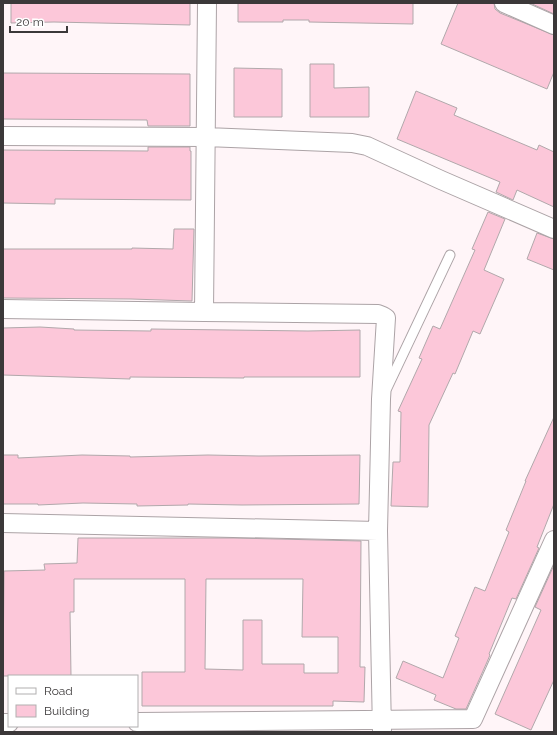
<svg xmlns="http://www.w3.org/2000/svg" width="557" height="735" font-family="Raleway,sans-serif">
<style>
.building{fill:#fcc7d9;stroke:#b1a8ab;fill-rule:evenodd}
.lines{fill:none;stroke-linecap:round;stroke-linejoin:round}
.service-casing{stroke:#aca3a6;stroke-width:11}
.minor-casing{stroke:#aca3a6;stroke-width:20}
.service{stroke:#fff;stroke-width:9}
.minor{stroke:#fff;stroke-width:18}
</style>
<rect width="100%" height="100%" fill="#fff5f8"/>
<path class="building" d="M11,3H190V25L54,22L11,23Z
M238,3H413V24L309,22V20H283V22H238Z
M458,3H494L495,9L500,13L554,35V72L547,89L441,44Z
M530,3H554V14Z
M310,64H334V88L369,87V117H310Z
M234,68L282,69V117H234Z
M3,73L190,74V126H148L147,120L3,119Z
M416,91L457,108L454,115L537,150L539,145L554,152V207L517,190L513,200L496,192L500,182L397,139Z
M148,147H190V151H191V200L55,199V204L3,203V150L148,151Z
M488,212L505,219L484,270L504,279L480,334L473,331L455,374L453,373L429,425L428,507L391,506L393,462H400L401,412L398,411L422,359L419,358L433,326L440,329L475,250L472,249Z
M174,229H194L192,301L131,299L3,298V249H132V248L173,249Z
M537,233L554,239V270L527,259Z
M40,327L74,329V330L151,331V329L308,331L360,330V377H244V378L130,377V379L3,375V328Z
M554,417V504L537,547L539,548L516,599L512,598L489,654L490,655L487,662L466,709H456L434,700L436,695L396,678L403,661L443,678L459,638L455,636L475,587L485,591L509,532L506,530L526,481H525Z
M3,455H18V458L82,455L130,456V457L208,455L259,456L360,455L359,504L242,505L188,504V505L137,506V504L83,503L38,505V504H3Z
M78,538H235L361,541L360,667H365L364,702L333,701V706H142V672H185V579H74V612H70L71,676H3L4,571L45,570L44,564L77,563ZM206,579H303L302,637H338V673H304V664H262V620H243V670L205,669Z
M554,565V680L531,730L495,714L541,610L535,607Z"/>
<g class="lines">
<defs>
<path id="service" d="M387,388L450,255"/>
<path id="minor" d="M207,3L204,312L378,314L383,316L386,318L381,399L378,531L382,732
M504,3L554,25
M3,136L206,137L352,143L367,146L441,180L554,229
M3,309L204,312
M3,523L378,531
M137,722L473,719L554,540
M3,723H9"/>
</defs>
<use href="#service" class="service-casing"/>
<use href="#minor" class="minor-casing"/>
<use href="#service" class="service"/>
<use href="#minor" class="minor"/>
</g>
<rect width="557" height="735" fill="none" stroke="#3b3839" stroke-width="8"/>
<rect x="8" y="675" width="130" height="52" fill="#ffffff" stroke="#b1afb0"/>
<rect x="16" y="688" width="20" height="6" fill="#ffffff" stroke="#b1afb0"/>
<text x="44" y="695" font-size="12" fill="#3b3839">Road</text>
<rect x="16" y="705" width="20" height="12" fill="#fcc7d9" stroke="#b1afb0"/>
<text x="44" y="715" font-size="12" fill="#3b3839">Building</text>
<path d="M10 26v6h57v-6" fill="none" stroke="#3b3839" stroke-width="2"/>
<text x="16" y="26" font-size="12" fill="#3b3839" stroke="#ffffff" stroke-width="3" paint-order="stroke">20 m</text>
</svg>
